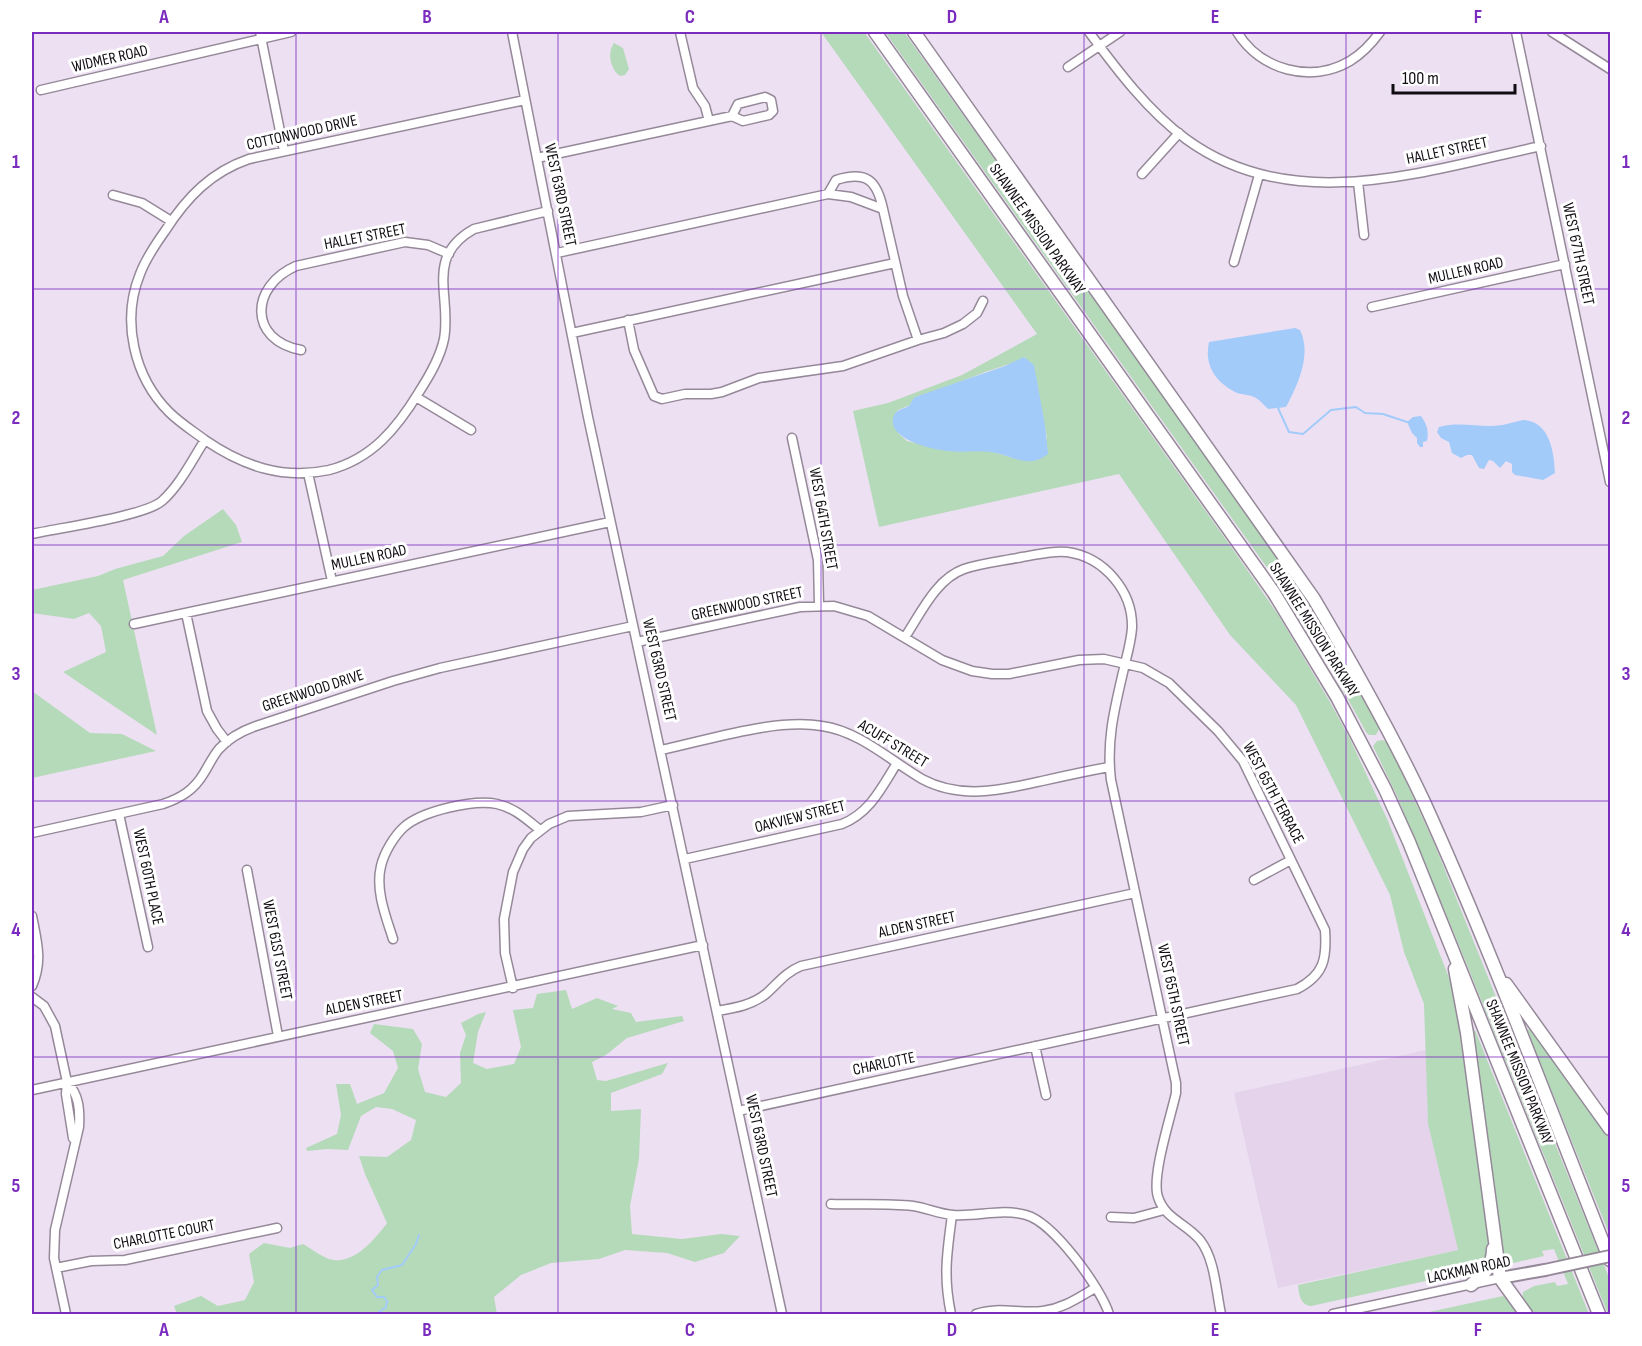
<svg xmlns="http://www.w3.org/2000/svg" width="1642" height="1346" font-family="'Sofia Sans Condensed',sans-serif">
<style>
.built{fill:#e4d3eb}
.green{fill:#b5daba;fill-rule:evenodd}
.water{fill:#a2cbfa}
.lines{fill:none;stroke-linecap:round;stroke-linejoin:round}
.stream{stroke:#a2cbfa;stroke-width:2}
.minor-casing{stroke:#958999;stroke-width:11}
.major-casing{stroke:#958999;stroke-width:14}
.highway-casing{stroke:#958999;stroke-width:15}
.minor{stroke:#fff;stroke-width:8}
.major{stroke:#fff;stroke-width:10}
.highway{stroke:#fff;stroke-width:12}
.major-bridge-casing{stroke:#958999;stroke-width:14;stroke-linecap:butt}
.major-bridge{stroke:#fff;stroke-width:10}
.grid{fill:none;stroke:#7b2cbf;stroke-width:1.5;stroke-opacity:0.55}
.labels{text-anchor:middle;dominant-baseline:central;stroke-width:6;stroke-linejoin:round;paint-order:stroke}
.street-label{font-size:16px;fill:#110d12;stroke:#fff}
.neatline{fill:none;stroke:#7b2cbf;stroke-width:2}
.grid-label{font-size:20px;text-anchor:middle;font-weight:bold;fill:#7b2cbf}
</style>
<rect width="100%" height="100%" fill="#ede0f2"/>
<path class="built" d="M1426,1050L1428,1124L1458,1250L1278,1288L1234,1093Z"/>
<path class="green" d="M821,32H864L1232,548L1279,616L1330,702L1350,739L1388,821L1451,983L1456,1008L1490,1245L1486,1261L1476,1270L1311,1306C1300,1305 1299,1294 1298,1285L1458,1250L1428,1124L1424,1004L1404,952L1390,895L1296,705L1230,635L1119,474L879,527L853,411L888,403L962,375L1037,334ZM1025,357L1036,383L1047,438L1018,459L989,451H950L907,441L899,434L894,425V416L898,410L910,405L915,397C939,391 962,381 985,372C999,367 1012,364 1025,357Z
M885,32H904L1295,582L1327,633L1380,727L1376,735H1369L1366,732L1344,692L1283,590Z
M614,43L623,48L629,69L625,75L620,76C610,69 607,52 614,43Z
M223,509L236,525L242,542L123,580L157,735L63,672L106,652L101,626L89,613L74,619L32,613V590L98,576L115,569L163,556L184,536Z
M32,691L90,733L122,734L156,751L32,778Z
M1382,740L1388,742L1434,843L1610,1280V1314H1608L1467,965L1397,796L1373,746L1377,741Z
M566,990L572,1009L597,998L618,1006L612,1009L631,1013L636,1022L682,1016L684,1021L627,1038L606,1055L592,1062L597,1080L606,1081L668,1063L662,1074L611,1093V1111L641,1109L639,1159L630,1206L632,1234L682,1239L721,1234L740,1236L724,1253L695,1262L667,1253L625,1250L599,1259L551,1263L521,1275L494,1297L497,1314H177L174,1306L201,1296L218,1306L245,1300L254,1282L249,1254L264,1243L290,1248L303,1244C312,1249 324,1259 334,1260C355,1263 375,1239 387,1223L365,1174L359,1156L387,1157L411,1140L416,1120L392,1109L376,1107L361,1116L348,1150L327,1149L307,1151L306,1148L337,1134L341,1115L336,1084H350L357,1104L384,1093L398,1068L393,1051L370,1033L374,1024L413,1029L422,1044L418,1069L425,1092L446,1097L461,1083L460,1053L466,1035L461,1023L478,1014L486,1012L478,1032L473,1063L487,1069L514,1064L521,1047L513,1010L533,1008L537,994Z
M1531,1029L1610,1138V1236L1527,1030Z
M1475,1030L1589,1314H1530L1522,1301L1523,1292L1534,1286L1555,1282L1557,1286L1568,1284L1554,1249L1542,1251L1544,1256L1509,1264L1502,1260L1469,1032Z
M1503,1296L1509,1300L1520,1314H1420Z"/>
<path class="water" d="M1295,328L1300,330C1312,355 1298,384 1286,407L1268,409C1264,405 1259,399 1254,397C1248,394 1241,395 1235,392C1215,381 1204,365 1209,342Z
M1024,357L1034,365L1045,425L1048,454C1027,470 1013,455 991,452C977,450 963,453 949,451C934,450 884,439 894,415C897,409 905,409 910,405C910,404 914,398 915,397L1005,366Z
M1421,416C1427,424 1429,431 1427,441L1423,442V447H1420L1417,443V438L1412,433L1407,422L1413,417Z
M1524,420C1550,422 1554,452 1555,473L1543,480L1515,475L1512,472V464L1506,461L1500,468L1493,461L1489,460L1484,469L1479,468L1472,455H1467L1461,458L1452,453L1449,442L1441,438L1437,432L1439,427C1457,422 1473,426 1491,426C1503,426 1513,422 1524,420Z"/>
<g class="lines">
<path class="stream" d="M1278,408L1289,432L1303,434L1331,410L1356,407L1365,413L1383,414L1407,422
M367,1314L378,1313L386,1307L387,1301L384,1297H377L372,1290L378,1285L377,1277L382,1270L402,1265L416,1244L419,1235"/>
<defs>
<path id="minor" d="M260,32L284,151
M512,32L588,417L782,1314
M680,32L693,88L705,106L709,121
M1089,32C1117,70 1148,111 1186,139C1292,217 1425,171 1541,146
M1237,32C1260,70 1311,84 1350,61C1363,53 1372,43 1380,32
M1516,32L1610,482
M1552,32L1610,69
M1068,67L1120,32
M41,90L291,32
M525,100L249,159C211,172 187,197 165,231C155,245 146,258 140,274C121,321 134,377 169,412C180,423 193,431 205,440C243,466 283,480 329,470C372,459 397,428 419,392C430,375 440,358 444,339C452,296 424,257 474,229L548,211
M537,158L732,116L743,121L769,115L773,111L771,100L765,97L738,104L732,116
M1142,174L1179,133
M1358,182L1364,235
M828,194L836,180C867,170 877,181 883,209
M113,195L142,203L171,221
M557,253L828,194L851,197L883,209L903,296L918,340
M1234,262L1259,175
M1372,307L1565,264
M628,320L634,350L654,396L662,399L685,394H711L722,392L759,378L843,366L918,340L944,333L963,324L977,313L983,301
M572,333L895,263
M301,350C248,340 250,286 296,266L405,242L428,245L449,254
M416,397L471,430
M792,438L818,560L819,605
M308,473L332,581
M32,534C58,528 145,516 162,501C180,485 192,460 205,440
M186,613L207,711L217,729L227,742
M134,624L610,522
M905,637C921,613 936,579 964,569C982,563 1003,561 1022,557C1037,555 1052,550 1067,552C1104,557 1133,591 1132,628C1131,642 1127,655 1124,668C1115,707 1106,740 1111,780L1176,1083V1093C1171,1116 1151,1177 1158,1197C1165,1219 1186,1223 1200,1240C1215,1259 1216,1291 1221,1314
M637,642L800,607L834,606L868,616L942,660L972,671L992,674H1009L1079,660L1104,659L1143,668L1169,683L1218,731L1243,761L1325,930C1327,959 1324,975 1297,989L738,1111
M661,750C709,740 775,718 822,726C859,731 891,761 922,779C961,800 1002,790 1042,781C1064,776 1087,771 1109,767
M119,814L148,947
M32,833L163,804C181,798 194,790 204,773C209,765 213,756 219,749C229,738 242,731 256,726L393,681L440,668L633,626
M685,859L842,824C870,813 882,787 897,763
M247,870L278,1036
M1254,880L1291,860
M32,916C37,942 43,961 32,986
M393,939C386,917 375,890 381,866C384,853 394,836 404,827C422,811 474,799 497,804C515,808 526,819 540,830
M513,988L505,953L504,919L513,872L523,849L531,838L549,824L568,816L641,812L673,805
M32,997L44,1006L55,1026L67,1082L66,1094L73,1138
M717,1011C735,1008 753,1005 767,993C778,983 786,972 801,966L1135,893
M1035,1046L1046,1095
M32,1090L703,945
M831,1204C858,1205 886,1203 913,1206C927,1208 939,1214 953,1215C977,1217 1002,1208 1026,1215C1053,1222 1101,1288 1109,1314
M1111,1217L1134,1218L1164,1210
M56,1268L91,1261L125,1260L277,1228
M66,1314L54,1258L55,1230L79,1127C80,1109 79,1095 67,1082
M951,1314C943,1276 947,1253 952,1215
M976,1314C998,1306 1021,1314 1043,1311C1064,1308 1078,1298 1095,1288
M1333,1314L1500,1278"/>
<path id="major" d="M1500,1278L1545,1270"/>
<path id="highway" d="M875,32L1274,593L1337,697L1385,789L1409,842L1599,1314
M914,32L1314,599C1353,665 1391,732 1424,802C1492,952 1549,1107 1610,1260
M1455,969L1467,1033L1500,1278L1526,1314
M1506,984L1610,1129
M1471,1285C1484,1275 1493,1265 1493,1249"/>
</defs>
<use href="#minor" class="minor-casing"/>
<use href="#major" class="major-casing"/>
<use href="#highway" class="highway-casing"/>
<use href="#minor" class="minor"/>
<use href="#major" class="major"/>
<use href="#highway" class="highway"/>
<defs>
<path id="major-bridge" d="M1545,1270L1610,1256"/>
</defs>
<use href="#major-bridge" class="major-bridge-casing"/>
<use href="#major-bridge" class="major-bridge"/>
</g>
<path class="grid" d="M296,32V1314M558,32V1314M821,32V1314M1084,32V1314M1346,32V1314M32,289H1610M32,545H1610M32,801H1610M32,1057H1610"/>
<g class="labels">
<g class="street-label">
<text transform="translate(110 59) rotate(-13)">WIDMER ROAD</text>
<text transform="translate(302 133) rotate(-13)">COTTONWOOD DRIVE</text>
<text transform="translate(1447 151) rotate(-12)">HALLET STREET</text>
<text transform="translate(560 195) rotate(78)">WEST 63RD STREET</text>
<text transform="translate(1037 229) rotate(55)">SHAWNEE MISSION PARKWAY</text>
<text transform="translate(365 237) rotate(-11)">HALLET STREET</text>
<text transform="translate(1578 254) rotate(78)">WEST 67TH STREET</text>
<text transform="translate(1466 271) rotate(-13)">MULLEN ROAD</text>
<text transform="translate(823 519) rotate(80)">WEST 64TH STREET</text>
<text transform="translate(369 558) rotate(-12)">MULLEN ROAD</text>
<text transform="translate(747 604) rotate(-12)">GREENWOOD STREET</text>
<text transform="translate(1314 630) rotate(58)">SHAWNEE MISSION PARKWAY</text>
<text transform="translate(659 670) rotate(77)">WEST 63RD STREET</text>
<text transform="translate(313 691) rotate(-18)">GREENWOOD DRIVE</text>
<text transform="translate(893 744) rotate(31)">ACUFF STREET</text>
<text transform="translate(1273 793) rotate(62)">WEST 65TH TERRACE</text>
<text transform="translate(800 817) rotate(-14)">OAKVIEW STREET</text>
<text transform="translate(148 877) rotate(78)">WEST 60TH PLACE</text>
<text transform="translate(917 925) rotate(-12)">ALDEN STREET</text>
<text transform="translate(277 950) rotate(79)">WEST 61ST STREET</text>
<text transform="translate(1173 995) rotate(78)">WEST 65TH STREET</text>
<text transform="translate(364 1003) rotate(-11)">ALDEN STREET</text>
<text transform="translate(884 1064) rotate(-12)">CHARLOTTE</text>
<text transform="translate(1519 1072) rotate(68)">SHAWNEE MISSION PARKWAY</text>
<text transform="translate(761 1146) rotate(78)">WEST 63RD STREET</text>
<text transform="translate(164 1235) rotate(-11)">CHARLOTTE COURT</text>
<text transform="translate(1469 1270) rotate(-12)">LACKMAN ROAD</text>
</g>
</g>
<rect width="1642" height="1346" fill="none" stroke="#ffffff" stroke-width="66"/>
<path d="M1393 84v9h122v-9" fill="none" stroke="#110d12" stroke-width="3"/>
<text x="1402" y="84" font-size="18" fill="#110d12" stroke="#ffffff" stroke-width="4.5" paint-order="stroke">100 m</text>
<rect x="33" y="33" width="1576" height="1280" class="neatline"/>
<g class="grid-label">
<text x="164" y="23">A</text>
<text x="427" y="23">B</text>
<text x="690" y="23">C</text>
<text x="952" y="23">D</text>
<text x="1215" y="23">E</text>
<text x="1478" y="23">F</text>
<text x="16" y="168">1</text>
<text x="1626" y="168">1</text>
<text x="16" y="424">2</text>
<text x="1626" y="424">2</text>
<text x="16" y="680">3</text>
<text x="1626" y="680">3</text>
<text x="16" y="936">4</text>
<text x="1626" y="936">4</text>
<text x="16" y="1192">5</text>
<text x="1626" y="1192">5</text>
<text x="164" y="1336">A</text>
<text x="427" y="1336">B</text>
<text x="690" y="1336">C</text>
<text x="952" y="1336">D</text>
<text x="1215" y="1336">E</text>
<text x="1478" y="1336">F</text>
</g>
</svg>
